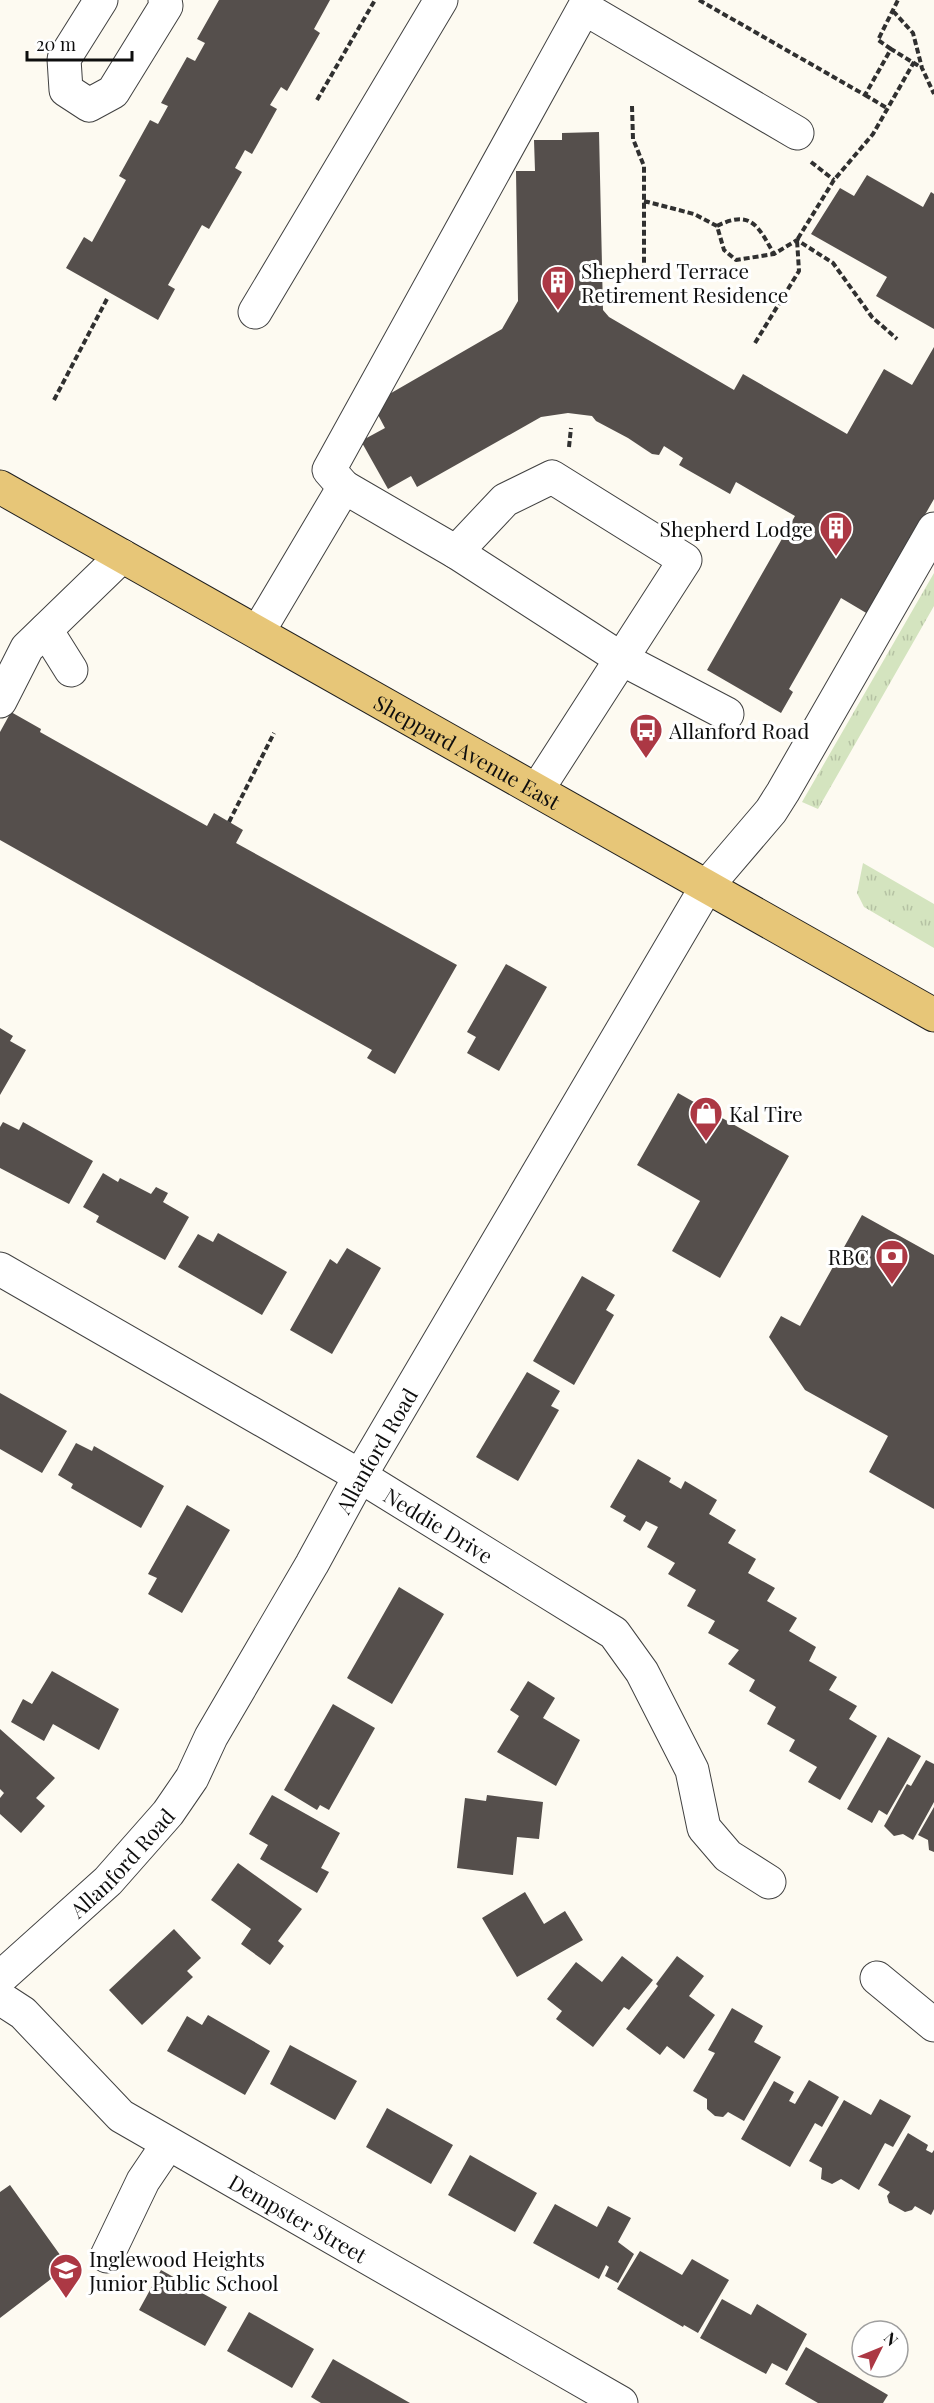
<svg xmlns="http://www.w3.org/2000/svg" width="934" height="2403" font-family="'Playfair Display',serif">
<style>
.grass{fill:url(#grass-tufts)}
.building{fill:#554f4c}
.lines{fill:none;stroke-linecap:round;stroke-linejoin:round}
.minor-casing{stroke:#414141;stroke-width:35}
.major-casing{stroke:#1f1f1f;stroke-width:35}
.path{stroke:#303030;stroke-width:4;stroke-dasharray:6 3;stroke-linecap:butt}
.minor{stroke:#fff;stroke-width:33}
.major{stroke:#e7c678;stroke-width:33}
.labels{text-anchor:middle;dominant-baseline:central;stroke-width:6;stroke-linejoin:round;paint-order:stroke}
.poi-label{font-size:21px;fill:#0e0e0e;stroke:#fff;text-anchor:start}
.street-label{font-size:21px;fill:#0e0e0e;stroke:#fff}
</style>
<defs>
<pattern id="grass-tufts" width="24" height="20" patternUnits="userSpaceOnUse" patternTransform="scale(1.5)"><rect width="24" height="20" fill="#d4e4bf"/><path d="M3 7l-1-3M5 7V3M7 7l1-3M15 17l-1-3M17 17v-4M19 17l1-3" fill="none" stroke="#b5c2a3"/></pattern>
</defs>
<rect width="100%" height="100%" fill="#fdfaf1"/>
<path class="grass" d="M934,573V606L818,809L802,802Z
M863,863L934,904V948L864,907L857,893Z"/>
<path class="building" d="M219,0H330L314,29L320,33L287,91L281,87L270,105L277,109L252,154L245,150L235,168L242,172L209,229L202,225L168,285L175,289L158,320L66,268L84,237L92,242L126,180L119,176L150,120L158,124L168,106L161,103L187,57L195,61L205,43L197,39Z
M599,132L603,310L609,317L734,390L743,374L847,434L884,369L912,385L934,347V499L868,614L841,598L789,689L793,692L781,713L707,670L795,516L736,482L730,494L679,465L683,458L664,446L659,455L652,454L628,438L596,421L592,416L568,413L541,417L417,487L411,476L388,489L361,441L385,428L377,413L386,396L502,329L518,301L516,171H535L534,140H562V133Z
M867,175L923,207L931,192L934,194V329L876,296L887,277L811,234L840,188L854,196Z
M11,712L41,729L40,732L207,826L214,813L243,830L236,843L457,965L395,1074L367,1058L372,1050L0,840V732Z
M506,964L547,987L499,1071L467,1053L476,1037L467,1032Z
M0,1028L13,1036L10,1041L26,1050L0,1095Z
M678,1093L789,1156L720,1278L672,1251L700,1201L637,1165Z
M3,1122L19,1130L23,1122L93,1161L69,1204L0,1168V1127Z
M103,1173L118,1182L120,1178L151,1194L156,1187L168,1193L163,1202L189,1217L165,1260L96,1222L99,1216L83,1207Z
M862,1215L934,1255V1509L869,1472L888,1436L805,1390L769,1337L781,1316L800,1326Z
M218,1233L287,1272L262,1315L178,1267L198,1234L213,1242Z
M347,1248L381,1268L332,1354L290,1330L330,1259L337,1264Z
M582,1276L615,1295L606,1310L614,1315L574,1385L533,1361Z
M527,1372L560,1391L551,1406L559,1410L518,1481L476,1457Z
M0,1393L67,1431L42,1473L0,1449Z
M76,1443L92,1451L94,1446L164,1486L141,1528L71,1488L73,1484L58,1475Z
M638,1459L671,1478L669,1482L681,1489L685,1481L717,1500L709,1514L736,1530L728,1543L756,1559L748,1573L775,1588L767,1601L797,1618L789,1631L816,1647L809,1661L837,1677L829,1690L857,1706L849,1719L877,1736L840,1800L808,1782L817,1767L789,1751L795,1740L767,1724L776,1707L749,1691L755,1680L728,1664L739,1650L708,1633L715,1621L687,1606L696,1590L668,1574L675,1563L647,1547L658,1527L646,1521L640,1531L623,1521L626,1516L610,1507Z
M187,1505L230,1530L182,1613L148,1594L157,1578L148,1574Z
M399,1587L444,1614L392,1704L347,1678Z
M52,1671L119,1709L99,1750L53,1724L44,1741L11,1722L23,1699L32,1704Z
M528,1681L555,1698L543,1718L580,1740L556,1786L497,1752L519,1716L510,1710Z
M333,1704L375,1728L329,1810L320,1805L317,1810L284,1790Z
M0,1729L55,1778L36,1798L45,1806L21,1833L0,1814V1798L4,1793L0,1789Z
M888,1737L921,1756L887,1815L879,1810L872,1823L847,1809Z
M926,1760L934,1764V1802L913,1840L903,1834L894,1836L884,1826L907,1784L911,1786Z
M272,1795L340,1833L321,1868L329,1872L317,1893L260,1859L268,1845L249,1834Z
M487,1795L543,1802L539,1839L517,1837L513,1875L457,1868L465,1798L486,1801Z
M934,1807V1852L929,1850L928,1840L918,1835Z
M238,1863L302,1909L278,1941L284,1946L270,1965L241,1944L251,1929L211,1900Z
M525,1892L544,1924L565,1911L583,1940L517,1977L482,1918Z
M174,1929L201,1958L187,1971L193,1977L142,2025L109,1990Z
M622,1956L653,1980L629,2010L624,2007L593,2047L556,2019L562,2011L547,1999L576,1962L602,1982Z
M677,1956L704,1976L689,1996L715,2015L684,2059L667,2046L660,2055L626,2029L658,1986L656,1984Z
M732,2008L763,2026L754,2042L781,2057L744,2121L728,2112L723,2117L715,2116L707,2109V2099L693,2091L715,2053L708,2050Z
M208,2015L270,2051L245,2095L167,2051L187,2016L202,2025Z
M290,2045L357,2081L335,2120L270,2084Z
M809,2080L839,2097L822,2127L815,2123L790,2167L741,2139L774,2081L794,2092L789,2101L795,2104Z
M880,2099L911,2116L893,2147L885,2143L859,2190L841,2179L832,2184L821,2179L822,2168L809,2161L844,2100L871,2115Z
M387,2108L453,2145L431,2184L366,2147Z
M908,2133L928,2145L926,2150L932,2153L934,2150V2209L931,2215L915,2206L912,2210L905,2212L889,2203L887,2196L890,2192L878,2185Z
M470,2155L537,2193L515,2232L448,2195Z
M10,2185L68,2266L0,2318V2192Z
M555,2204L597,2227L608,2206L631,2218L618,2242L634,2254L618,2283L605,2276L609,2267L606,2265L599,2279L533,2243Z
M640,2251L682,2275L692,2259L729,2280L698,2333L684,2325L683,2327L617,2289Z
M161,2270L227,2307L205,2346L139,2310Z
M722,2299L751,2315L757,2304L807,2334L787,2371L772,2363L766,2374L700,2338Z
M249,2312L314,2349L292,2388L227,2351Z
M806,2347L888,2395L883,2403H818L785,2384Z
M333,2359L410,2403H321L311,2397Z"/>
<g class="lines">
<defs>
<g id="minor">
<path d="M101,0L64,59L66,90L89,105L113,92L166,6L165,0"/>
<path d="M255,312L441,0"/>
<path d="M344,487L456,552L620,658L727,714"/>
<path d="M456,552L505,500L552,477L685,560L537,790"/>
<path d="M46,630L71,670"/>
<path d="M258,632L344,487L329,470L584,8L797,133"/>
<path d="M0,701L27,648L122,556"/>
<path id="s1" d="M0,1269L360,1476L614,1633L642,1672L692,1770L704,1828L728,1856L769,1882"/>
<path id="s2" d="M0,1978L108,1881L168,1813L192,1778L211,1737L312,1564L360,1476L707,886L771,811L783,792L934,529"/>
<path d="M877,1978L934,2025"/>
<path id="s3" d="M0,1998L23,2013L121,2116L621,2403"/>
<path d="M107,2256L143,2181L168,2144"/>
</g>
<g id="major">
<path id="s4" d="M0,487L934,1015"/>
</g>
</defs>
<use href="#minor" class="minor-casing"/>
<use href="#major" class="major-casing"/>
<path class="path" d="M699,0L865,95L891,49L922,68
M893,11L913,33L922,68L934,94
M891,49L878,40L898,0
M865,95L887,108
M317,100L375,0
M632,106L633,139L644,166V273
M811,162L834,180
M644,201L694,214L717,226L724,250L736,260L774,254L797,240L833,263L872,317L897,339
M717,226C751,209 758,226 774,254
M755,343L799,271L797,240L834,180L873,134L914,62
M54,400L108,297
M569,447L571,428
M229,822L274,733"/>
<use href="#minor" class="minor"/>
<use href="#major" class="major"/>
</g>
<defs>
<symbol id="building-pin" viewBox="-11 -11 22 30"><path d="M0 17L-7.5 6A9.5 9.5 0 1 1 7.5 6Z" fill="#ac3844" stroke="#fff"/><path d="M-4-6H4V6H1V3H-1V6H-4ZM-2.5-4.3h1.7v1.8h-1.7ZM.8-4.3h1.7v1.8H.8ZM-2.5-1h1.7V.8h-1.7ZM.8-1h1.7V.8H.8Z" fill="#fff"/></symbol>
<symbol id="bus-pin" viewBox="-11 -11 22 30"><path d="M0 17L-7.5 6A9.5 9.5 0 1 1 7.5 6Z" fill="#ac3844" stroke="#fff"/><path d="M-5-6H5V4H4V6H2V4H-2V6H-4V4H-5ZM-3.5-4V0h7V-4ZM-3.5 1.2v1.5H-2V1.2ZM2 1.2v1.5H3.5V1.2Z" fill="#fff"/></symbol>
<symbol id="shop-pin" viewBox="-11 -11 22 30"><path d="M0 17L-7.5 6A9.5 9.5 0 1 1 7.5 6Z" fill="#ac3844" stroke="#fff"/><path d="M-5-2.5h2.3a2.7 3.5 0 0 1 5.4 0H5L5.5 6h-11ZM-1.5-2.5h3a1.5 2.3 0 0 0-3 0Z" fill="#fff"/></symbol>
<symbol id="bank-pin" viewBox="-11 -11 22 30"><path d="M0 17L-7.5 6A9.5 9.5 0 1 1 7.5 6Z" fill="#ac3844" stroke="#fff"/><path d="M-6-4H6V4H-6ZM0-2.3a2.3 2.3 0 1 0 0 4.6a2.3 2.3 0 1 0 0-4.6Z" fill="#fff"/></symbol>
<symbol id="school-pin" viewBox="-11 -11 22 30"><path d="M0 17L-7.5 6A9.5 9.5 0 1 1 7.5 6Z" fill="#ac3844" stroke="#fff"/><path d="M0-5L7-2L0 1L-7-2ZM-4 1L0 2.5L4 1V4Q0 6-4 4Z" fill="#fff"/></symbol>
</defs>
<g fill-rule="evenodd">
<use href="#building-pin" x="539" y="263" width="38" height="52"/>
<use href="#building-pin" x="817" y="509" width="38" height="52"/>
<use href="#bus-pin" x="627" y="711" width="38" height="52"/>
<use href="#shop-pin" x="687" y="1094" width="38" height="52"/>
<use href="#bank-pin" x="873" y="1237" width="38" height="52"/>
<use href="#school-pin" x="47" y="2251" width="38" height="52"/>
</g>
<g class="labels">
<g class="poi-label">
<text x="581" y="270">Shepherd Terrace<tspan x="581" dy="24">Retirement Residence</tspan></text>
<text x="813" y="528" text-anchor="end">Shepherd Lodge</text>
<text x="669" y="730">Allanford Road</text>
<text x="729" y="1113">Kal Tire</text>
<text x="869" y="1256" text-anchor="end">RBC</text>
<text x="89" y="2258">Inglewood Heights<tspan x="89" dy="24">Junior Public School</tspan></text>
</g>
<g class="street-label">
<text stroke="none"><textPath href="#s4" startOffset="537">Sheppard Avenue East</textPath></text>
<text stroke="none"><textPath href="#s2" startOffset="654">Allanford Road</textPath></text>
<text stroke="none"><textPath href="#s1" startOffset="508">Neddie Drive</textPath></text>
<text stroke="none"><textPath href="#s2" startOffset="168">Allanford Road</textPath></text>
<text stroke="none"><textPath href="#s3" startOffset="374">Dempster Street</textPath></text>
</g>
</g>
<g transform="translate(880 2349) rotate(47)"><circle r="28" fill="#ffffff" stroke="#9f9f9f" stroke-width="1.5"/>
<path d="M0-4.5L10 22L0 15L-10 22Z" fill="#ac3844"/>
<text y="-9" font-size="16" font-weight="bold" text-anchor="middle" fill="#0e0e0e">N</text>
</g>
<path d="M27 51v9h105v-9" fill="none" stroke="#0e0e0e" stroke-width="3"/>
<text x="36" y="51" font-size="18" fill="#0e0e0e" stroke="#ffffff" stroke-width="4.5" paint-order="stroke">20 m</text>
</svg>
